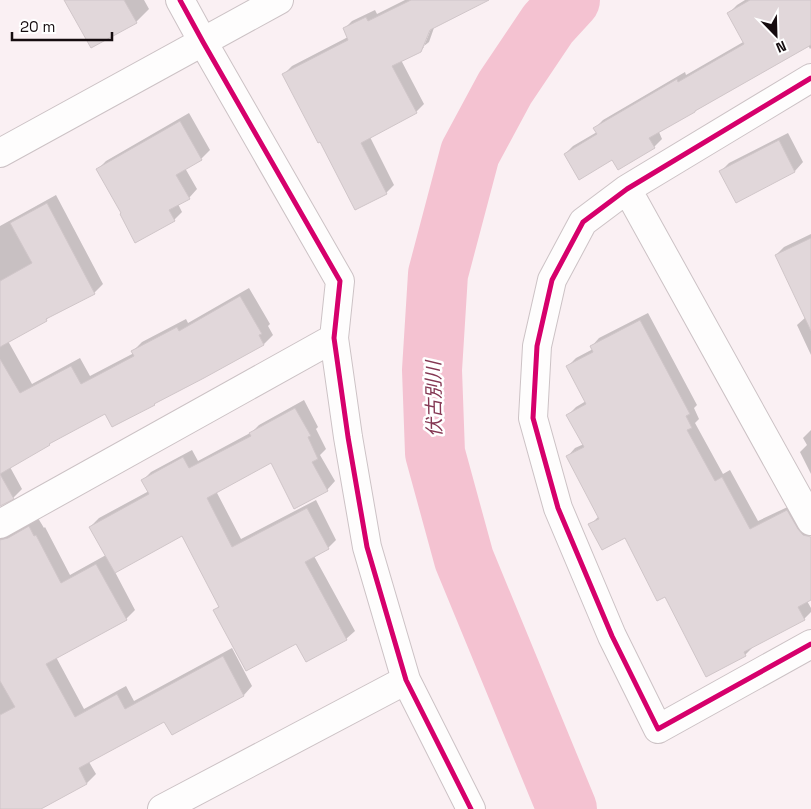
<svg xmlns="http://www.w3.org/2000/svg" width="811" height="809" font-family="'Space Grotesk','Noto Sans JP',sans-serif">
<style>
.shadow{fill:#0003}
.lines{fill:none;stroke-linecap:round;stroke-linejoin:round}
.river{stroke:#f4c2d1;stroke-width:60}
.building{fill:#e1d7da;stroke:#d0c6c9}
.minor-casing{stroke:#ccc2c5;stroke-width:30}
.minor{stroke:#fefdfd;stroke-width:28}
.cycleway-casing{stroke:#fff;stroke-width:8}
.cycleway{stroke:#d6006c;stroke-width:5}
.labels{text-anchor:middle;dominant-baseline:central;stroke-width:5;stroke-linejoin:round;paint-order:stroke}
.water-label{font-size:19px;font-style:italic;fill:#843753;stroke:#fff}
</style>
<rect width="100%" height="100%" fill="#faf0f3"/>
<path class="shadow" d="M66,0H144L149,9L136,22Z
M405,0H485L435,25L429,42L424,46L433,24L431,23L421,47H424L420,51L401,60L424,104L416,112L370,137L394,185L386,193L320,140L284,74L292,66L348,37L344,29L352,21L375,10L377,14Z
M745,0H811V48L810,49L808,45L659,132L662,139L654,147L613,159L565,154L573,146L597,132L595,128L603,120L685,72L686,75L745,41L729,13L737,5Z
M189,113L210,150L202,158L185,168L197,189L189,198L178,204L182,212L174,220L122,213L97,170L106,161Z
M788,133L803,162L795,171L736,201L721,171L729,163Z
M56,195L103,284L94,293L52,314L46,320L8,341L32,384L80,358L90,376L134,353L133,351L142,342L186,319L188,323L249,288L270,324L268,326L273,335L264,344L203,377L105,412L53,440L49,444L10,467L22,489L13,498L0,505V226Z
M811,234V355L797,325L806,317L776,255L784,247Z
M648,313L697,405L694,408L699,419L695,423L723,474L730,470L758,521L796,503L811,526V535L804,537L811,538V599L807,601L811,608V612L804,619L753,646V647L745,655L665,596L626,536L590,525L599,516L567,457L575,448L584,444L568,415L576,407L586,401L568,366L576,358L593,349L591,347L599,338Z
M304,400L318,427L316,429L326,449L320,455L335,481L327,490L271,461L216,491L241,539L316,500L336,540L328,548L314,556L355,631L346,639L307,660L297,643L215,610L219,606L182,534L115,572L135,610L126,619L56,657L84,709L126,686L134,701L232,648L252,686L244,695L165,720L89,762L96,774L87,783L38,809H0V528L38,518L44,528L45,527L70,575L106,555L90,527L99,518L149,491L143,480L151,472L192,450L198,461L252,432L259,425Z
M811,430V474L800,452L807,445L803,438Z"/>
<g class="lines">
<path class="river" d="M567,809L464,559L435,453L432,370L438,274L470,153L505,88L548,24L570,0"/>
</g>
<path class="building" d="M64,0H124L137,23L91,48Z
M411,0H489L430,30L421,52L392,66L417,113L361,143L387,194L355,210L320,142L318,143L282,74L348,40L343,28L366,17L368,21Z
M750,0H811V45L695,111V112L649,138L655,148L618,170L612,160L579,180L564,154L597,134L593,128L677,79L678,82L744,44L727,13Z
M180,121L202,160L176,175L190,199L169,210L175,221L135,243L120,214L121,213L96,169Z
M779,140L795,172L736,203L719,171Z
M47,203L95,294L46,319L47,321L0,347V281L32,263L10,223Z
M811,238V331L775,255Z
M240,296L262,334L259,335L264,345L204,378L154,404L155,405L112,427L105,414L49,444L50,445L0,474L14,499L0,506V359L20,393L71,366L81,384L134,356L131,351L177,327L179,331Z
M640,320L690,414L686,416L692,428L687,430L715,481L722,477L750,529L787,510L798,529L803,535L811,537V600L798,607L805,620L744,652L746,656L706,677L665,597L657,601L625,538L602,550L588,524L599,519L566,456L584,447L566,415L586,404L566,366L593,352L590,346Z
M295,408L311,436L308,437L318,459L312,462L328,491L294,509L271,463L207,498L232,547L307,508L329,549L305,562L347,640L306,662L296,644L246,671L213,610L219,607L182,536L115,573L89,527L149,494L141,480L183,457L189,468L251,436L249,433Z
M29,526L34,536L36,535L61,583L96,564L127,620L46,664L75,717L117,694L125,709L223,656L244,696L172,735L164,722L79,768L87,784L41,809H0V715L15,707L0,681V540L8,538Z"/>
<g class="lines">
<defs>
<path id="minor" d="M180,0L203,42L340,281L334,338L348,437L367,547L406,680L471,809
M811,78L627,189L583,222L552,280L537,346L533,418L558,508L612,636L658,729L811,644
M0,153L279,0
M627,189L811,521
M0,524L334,338
M162,809L406,680"/>
</defs>
<use href="#minor" class="minor-casing"/>
<use href="#minor" class="minor"/>
<defs>
<path id="cycleway" d="M180,0L203,42L340,281L334,338L348,437L367,547L406,680L471,809
M811,78L627,189L583,222L552,280L537,346L533,418L558,508L612,636L658,729L811,644"/>
</defs>
<use href="#cycleway" class="cycleway-casing"/>
<use href="#cycleway" class="cycleway"/>
</g>
<g class="labels">
<g class="water-label">
<text transform="translate(434 399) rotate(-91)">伏古別川</text>
</g>
</g>
<g transform="translate(776 35) rotate(157)" stroke="#ffffff" stroke-width="4" paint-order="stroke">
<path d="M0-4L9 19L0 12L-9 19Z" fill="#150c0f"/>
<text y="-8" font-size="14" font-weight="bold" text-anchor="middle" fill="#150c0f">N</text>
</g>
<path d="M12 32v8h100v-8" fill="none" stroke="#150c0f" stroke-width="2.5"/>
<text x="20" y="32" font-size="15" fill="#150c0f" stroke="#ffffff" stroke-width="4" paint-order="stroke">20 m</text>
</svg>
